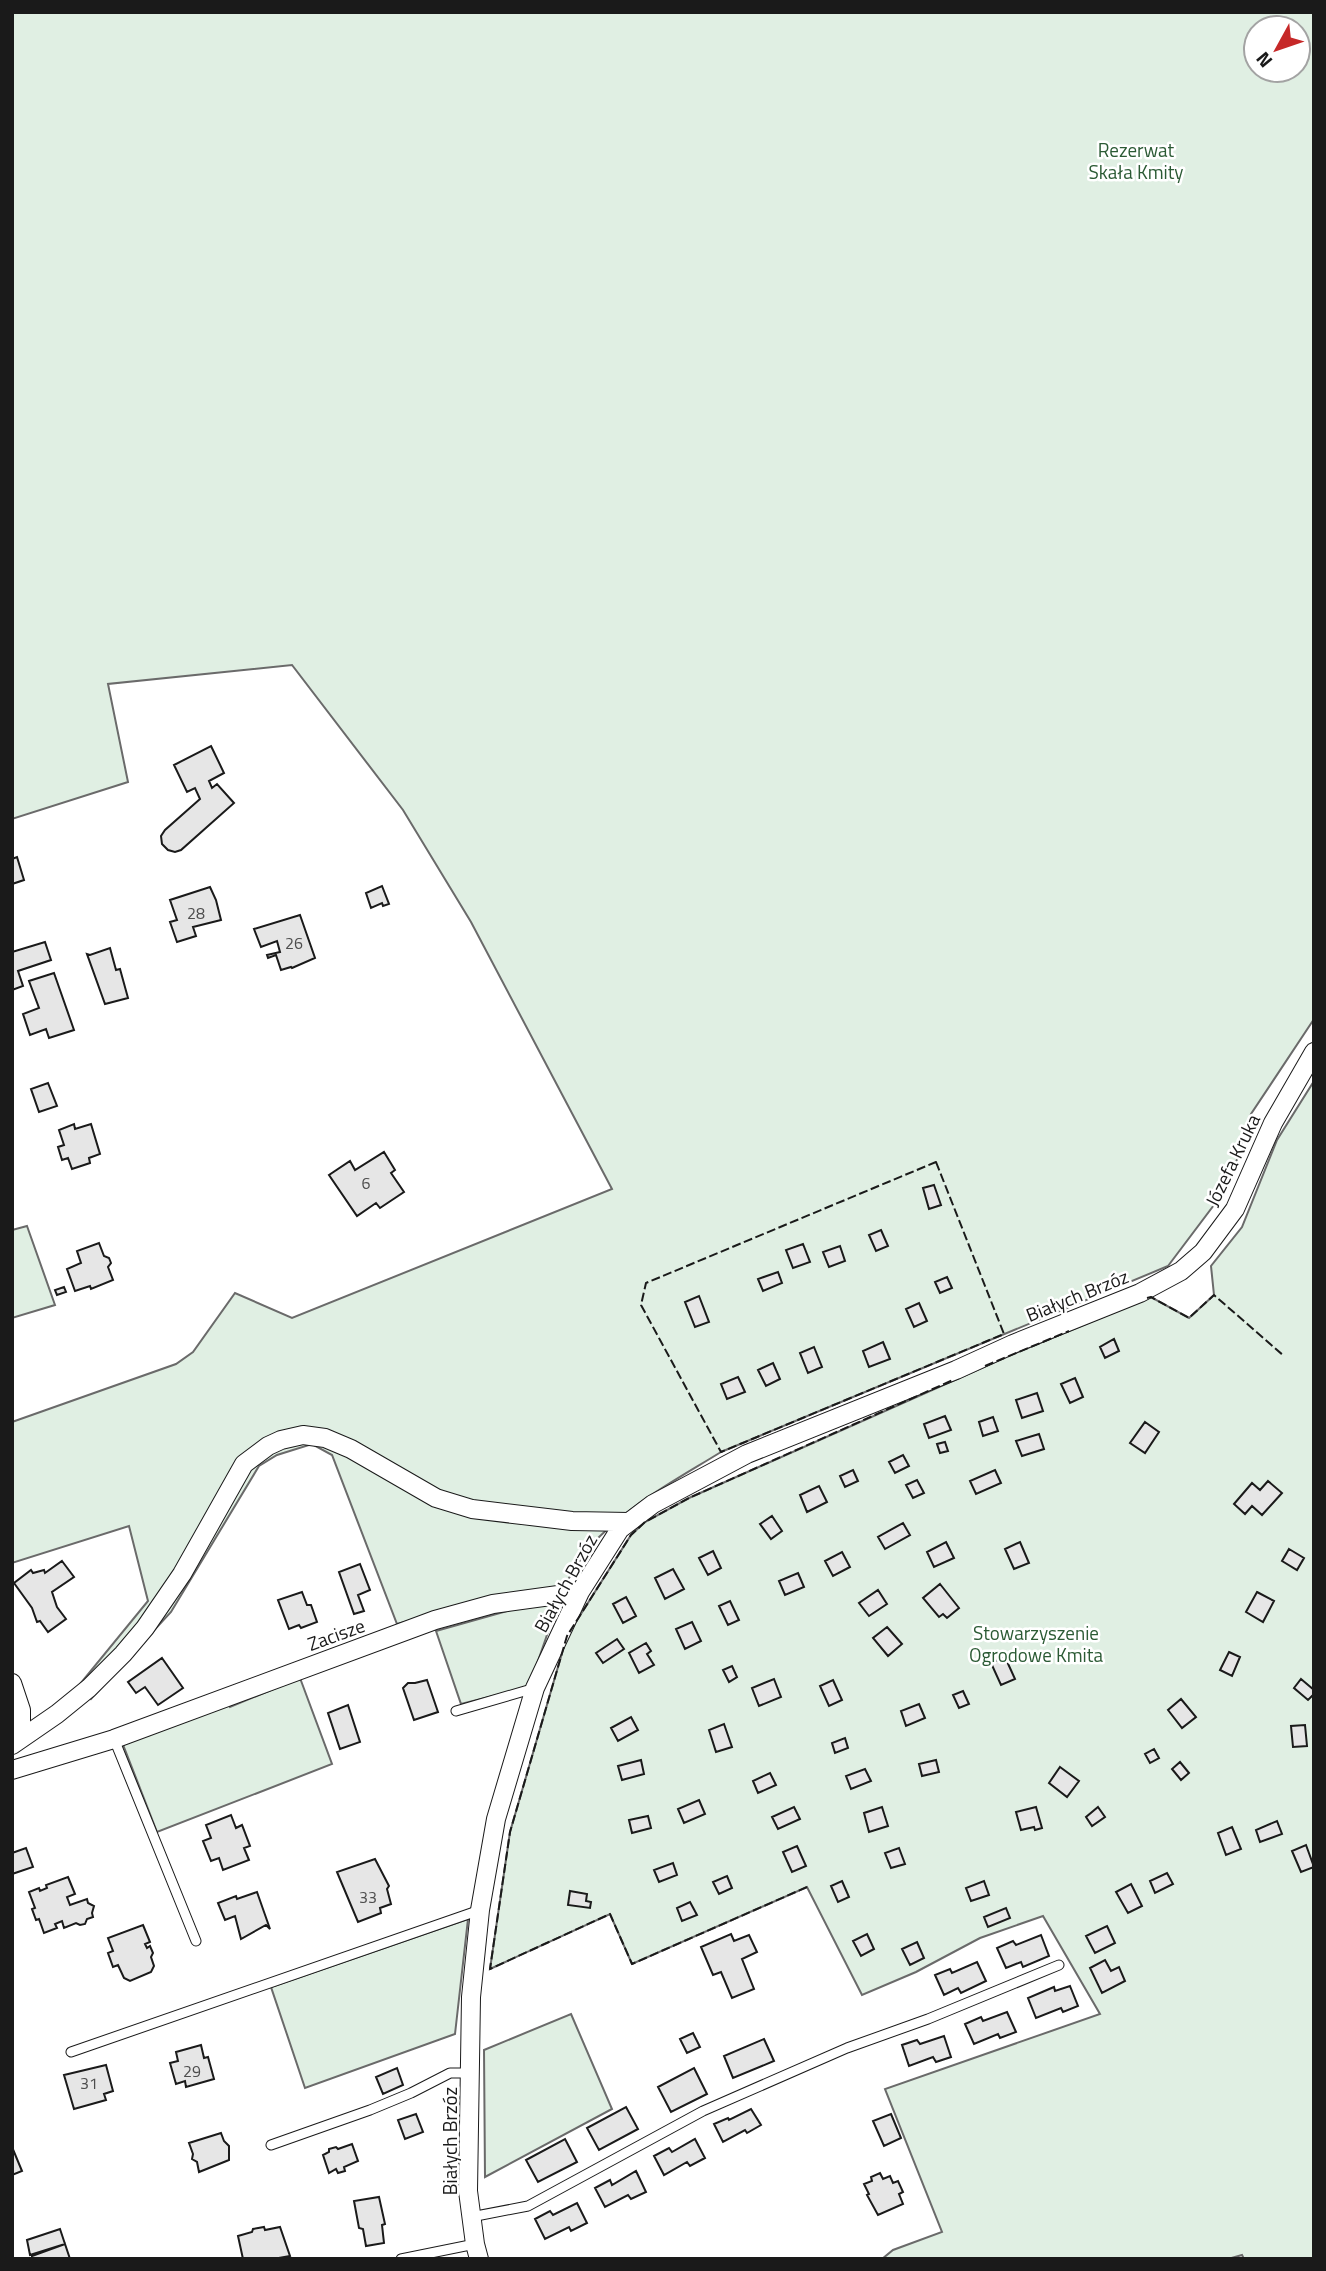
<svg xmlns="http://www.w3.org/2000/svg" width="1326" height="2271" font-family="'Titillium Web',sans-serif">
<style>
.green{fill:#e0efe3;stroke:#6a6a6a;stroke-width:2;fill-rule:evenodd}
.building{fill:#e6e6e6;stroke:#1a1a1a;stroke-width:2}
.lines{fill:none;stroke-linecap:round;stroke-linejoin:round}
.service-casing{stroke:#1a1a1a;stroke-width:11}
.minor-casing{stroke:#1a1a1a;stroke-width:20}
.service{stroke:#fff;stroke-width:9}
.minor{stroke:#fff;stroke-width:18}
.fence{stroke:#1a1a1a;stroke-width:2;stroke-dasharray:9 3.5;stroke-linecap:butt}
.labels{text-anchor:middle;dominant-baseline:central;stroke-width:5;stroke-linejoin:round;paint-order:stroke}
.number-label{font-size:16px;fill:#4d4d4d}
.park-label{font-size:19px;fill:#2b5a34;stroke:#fff}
.street-label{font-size:19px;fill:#1a1a1a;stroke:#fff}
</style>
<rect width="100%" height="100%" fill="#fff"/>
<path class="green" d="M12,12H1314V1019L1251,1114L1229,1185L1168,1266L721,1452C674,1481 624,1507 588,1549C578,1562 570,1577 561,1591L480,1602L397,1624L332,1455L312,1444L277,1455L259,1466L171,1612L91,1699L80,1684L148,1601L129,1526L12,1563V1422L176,1364L193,1352L235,1293L292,1318L612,1189L471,922L403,810L292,665L108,684L128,782L12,819ZM1256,28H1298V70H1256Z
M1314,1081V2259H1244L1242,2255L1228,2259H882L893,2250L942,2232L885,2089L1100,2014L1043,1916L980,1938L916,1972L862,1995L807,1887L632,1964L610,1914L490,1969L510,1832L567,1636L631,1535L645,1522L689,1498L1011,1355L1151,1297L1189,1318L1214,1295L1211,1266L1242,1227L1277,1140Z
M27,1226L55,1305L12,1318V1230Z
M539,1602L557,1606L529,1687L461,1704L436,1631Z
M300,1678L332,1764L157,1832L122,1742L227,1699L230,1707Z
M468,1919L455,2034L305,2088L271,1987Z
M571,2014L612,2109L485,2177L484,2050Z"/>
<path class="building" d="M211,746L224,773L209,781L212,788L217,784L234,803L181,850L175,852L168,850L162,844L161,836L165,830L200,799L195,788L187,792L174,765Z
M17,857L24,880L12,884V859Z
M382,886L389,904L383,906L382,903L371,908L366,893Z
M210,887L216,900L221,920L193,927L196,936L177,942L170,922L177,920L170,900Z
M300,915L315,958L292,968L291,967L281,970L276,955L268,958L267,955L280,952L277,941L261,947L254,929Z
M45,942L51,960L18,971L23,986L12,990V952Z
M110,948L116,970L120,969L128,998L105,1004L87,954L90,955Z
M54,973L74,1030L49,1038L46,1029L30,1035L23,1014L39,1008L29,981Z
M48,1083L57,1106L39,1112L31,1089Z
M74,1124L75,1129L91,1124L100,1154L89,1158L90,1163L72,1169L68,1158L62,1160L58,1147L64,1145L59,1130Z
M384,1152L395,1170L391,1173L404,1192L380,1208L376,1203L357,1216L329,1175L350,1161L355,1170Z
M934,1185L941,1205L929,1209L923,1188Z
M881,1230L888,1246L876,1251L869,1235Z
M99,1243L104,1256L109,1258L111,1263L108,1267L113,1280L91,1289L90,1286L75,1291L67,1269L81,1263L77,1251Z
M803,1244L810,1262L793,1268L786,1250Z
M840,1246L845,1261L829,1267L823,1252Z
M778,1272L782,1283L763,1291L758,1279Z
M947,1277L952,1288L940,1293L935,1282Z
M64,1287L66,1292L57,1295L55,1290Z
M699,1296L709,1322L695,1327L685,1302Z
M919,1303L927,1321L914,1327L906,1309Z
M1114,1339L1119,1351L1105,1358L1100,1347Z
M883,1342L890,1359L869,1367L863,1351Z
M814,1347L822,1367L808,1373L800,1353Z
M773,1363L780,1379L766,1386L758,1370Z
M738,1377L745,1392L727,1399L721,1384Z
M1075,1378L1083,1397L1070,1403L1061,1384Z
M1037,1393L1043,1411L1022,1418L1016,1400Z
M945,1416L951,1430L929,1438L924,1424Z
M993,1417L998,1431L983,1436L979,1422Z
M1145,1422L1159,1432L1145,1453L1130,1443Z
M1039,1434L1044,1449L1022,1456L1016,1441Z
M945,1442L948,1451L940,1453L937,1444Z
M903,1455L909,1466L895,1473L889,1462Z
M853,1470L858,1481L845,1487L840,1476Z
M995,1470L1001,1483L976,1494L970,1481Z
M917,1480L924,1493L913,1498L906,1485Z
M1268,1481L1282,1493L1262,1515L1252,1506L1245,1514L1234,1504L1252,1483L1260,1490Z
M819,1486L827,1502L807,1512L800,1495Z
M772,1516L782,1531L771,1539L760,1524Z
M903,1523L910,1535L885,1549L878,1537Z
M946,1542L954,1558L934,1567L927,1552Z
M1020,1542L1029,1563L1014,1569L1005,1549Z
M1289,1549L1304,1558L1297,1570L1282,1561Z
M713,1551L721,1568L708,1575L699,1558Z
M842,1552L850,1567L833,1576L825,1561Z
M62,1561L74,1577L52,1592L57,1607L66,1619L48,1632L40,1621L37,1622L32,1608L14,1583L31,1570L33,1573L44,1570L45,1573Z
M360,1564L370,1590L358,1595L364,1611L354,1614L339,1572Z
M673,1569L684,1589L665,1599L655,1578Z
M798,1573L804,1587L785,1595L779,1581Z
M940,1584L959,1608L947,1618L943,1614L939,1617L923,1598Z
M878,1590L887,1604L869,1616L859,1603Z
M302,1592L307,1605H311L317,1622L301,1628L299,1625L289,1629L278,1600Z
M1257,1592L1274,1601L1263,1622L1246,1612Z
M626,1597L636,1616L623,1623L613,1604Z
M730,1601L739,1620L728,1625L719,1606Z
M692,1622L701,1641L685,1649L676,1629Z
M887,1627L902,1644L888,1656L873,1638Z
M617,1639L624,1649L603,1663L596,1653Z
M646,1643L651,1651L647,1654L654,1665L639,1673L629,1653Z
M1229,1652L1240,1657L1232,1676L1220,1670Z
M1005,1657L1015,1679L1001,1685L991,1663Z
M162,1658L183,1688L158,1705L145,1687L136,1693L128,1682Z
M732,1666L737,1677L729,1682L723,1670Z
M774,1679L781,1697L759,1706L752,1688Z
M1301,1679L1314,1690V1694L1308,1700L1294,1688Z
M427,1680L438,1712L414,1720L403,1688L408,1683H415Z
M833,1680L842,1700L829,1706L820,1686Z
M963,1691L969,1704L959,1708L953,1695Z
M1181,1699L1196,1717L1182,1728L1168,1710Z
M919,1704L925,1718L906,1726L901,1711Z
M348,1705L360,1742L340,1749L328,1713Z
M631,1717L638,1730L618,1741L611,1728Z
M724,1724L732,1747L716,1752L709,1730Z
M1305,1725L1307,1746L1293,1747L1291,1726Z
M845,1738L848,1748L835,1753L832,1743Z
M1154,1749L1159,1758L1150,1763L1145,1754Z
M641,1760L644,1774L622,1780L618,1766Z
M936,1760L939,1772L922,1776L919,1764Z
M1180,1762L1189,1773L1181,1780L1172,1769Z
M1060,1767L1079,1781L1067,1797L1049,1783Z
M865,1769L871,1781L851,1789L846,1776Z
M770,1773L776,1785L758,1793L753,1781Z
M699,1800L705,1814L684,1823L678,1809Z
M794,1807L800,1819L778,1829L772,1817Z
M882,1807L888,1826L869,1832L864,1813Z
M1036,1807L1042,1828L1035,1830L1034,1827L1021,1830L1016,1812Z
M1098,1807L1105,1817L1092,1826L1086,1817Z
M231,1815L236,1828L242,1825L250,1846L244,1848L249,1860L223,1870L219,1858L211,1861L203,1841L211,1838L206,1825Z
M648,1816L651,1828L632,1833L629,1820Z
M1277,1821L1282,1834L1260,1842L1256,1830Z
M1232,1827L1241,1849L1226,1855L1218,1833Z
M1306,1845L1314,1867L1301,1872L1292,1851Z
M797,1846L806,1866L792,1872L783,1852Z
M26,1848L33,1867L12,1874V1853Z
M899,1848L905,1864L891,1868L885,1853Z
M375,1859L389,1886L387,1889L391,1904L380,1908L381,1913L358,1922L337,1872Z
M673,1863L677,1875L659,1882L654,1870Z
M1167,1873L1173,1884L1155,1893L1150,1881Z
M727,1876L732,1888L719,1894L713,1882Z
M68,1877L75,1894L67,1897L70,1905L87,1899L88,1903L94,1906L92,1913L93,1917L87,1919L85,1924L80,1925L76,1923L64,1928L62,1921L55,1924L57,1928L44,1933L39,1919L36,1920L32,1909L35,1908L29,1892L39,1888L40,1891L47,1888L46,1885Z
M842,1881L849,1897L838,1902L831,1886Z
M984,1881L989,1895L971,1901L966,1888Z
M1131,1884L1142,1906L1128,1913L1116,1892Z
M570,1891L587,1894L586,1901L591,1902L590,1908L568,1905Z
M257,1892L270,1929L266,1925L241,1939L235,1916L225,1920L218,1903L236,1896L237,1899Z
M690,1902L697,1915L682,1921L677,1908Z
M1006,1908L1010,1918L988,1927L984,1917Z
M143,1925L150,1942L145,1944L147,1948L150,1946L153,1953L151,1957L154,1966L151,1972L130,1981L124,1978L118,1965L113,1967L108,1953L113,1951L108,1938Z
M1107,1926L1115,1943L1095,1953L1086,1936Z
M731,1934L734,1941L749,1935L757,1952L742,1959L754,1989L732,1998L721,1972L713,1975L701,1947Z
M867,1934L874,1949L861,1956L853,1941Z
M1041,1935L1049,1956L1023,1967L1021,1962L1006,1968L997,1948L1013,1941L1016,1945Z
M917,1942L924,1958L910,1965L902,1949Z
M1105,1960L1111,1971L1119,1967L1125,1981L1102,1993L1090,1968Z
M977,1962L986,1981L961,1993L958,1988L944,1995L935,1975L950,1969L952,1973Z
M1070,1986L1078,2006L1063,2012L1061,2008L1036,2018L1028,1998L1054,1987L1055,1991Z
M1007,2012L1016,2032L1000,2038L998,2034L974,2044L965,2024L981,2017L983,2021Z
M693,2033L700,2047L687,2053L680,2039Z
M944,2036L951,2057L936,2062L933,2057L909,2066L902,2045L917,2040L920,2044Z
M764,2039L774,2061L733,2078L724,2056Z
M201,2045L204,2058L208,2057L214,2079L186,2087L185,2081L176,2084L170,2063L178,2061L176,2052Z
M106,2065L113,2091L104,2094L106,2100L74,2109L64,2075Z
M397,2068L403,2085L383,2094L376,2077Z
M694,2068L707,2094L671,2112L658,2087Z
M626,2107L638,2129L599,2150L587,2128Z
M751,2109L761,2125L747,2133L745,2130L723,2142L714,2124L728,2118L729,2120Z
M416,2114L423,2132L405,2139L398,2120Z
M891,2114L901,2138L884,2146L873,2121Z
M221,2133L224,2141L229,2146V2160L199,2172L197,2162L192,2159L193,2154L189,2143Z
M565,2139L577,2162L538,2182L526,2160Z
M695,2139L705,2158L690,2166L687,2162L664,2175L654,2156L669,2148L672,2152Z
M352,2144L358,2161L344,2167L345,2171L338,2173L336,2169L329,2173L323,2155L329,2152V2149L336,2147L338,2149Z
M12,2147L22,2171L12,2175Z
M636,2171L646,2192L631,2199L628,2195L605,2207L595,2188L610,2180L612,2185Z
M880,2173L883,2179L890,2176L893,2183L898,2181L903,2192L899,2194L903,2204L878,2215L867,2195L869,2194L864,2184L872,2181L871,2177Z
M379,2197L385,2224L382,2225L384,2243L366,2246L363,2229L359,2228L354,2201Z
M577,2203L587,2223L571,2231L569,2227L545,2239L535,2219L550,2211L553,2215Z
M264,2227L265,2230L280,2227L290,2256L273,2259H243L238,2236L252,2232L253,2229Z
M60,2229L65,2244L30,2255L27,2240Z
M65,2244L70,2259H32V2256Z"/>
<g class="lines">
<defs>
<path id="service" d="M456,1711L535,1688
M114,1739L196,1941
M71,2052L480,1910
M271,2145L370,2110L411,2093L450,2073H470
M471,2217L528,2206L703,2111L847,2048L928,2019L1059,1965
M401,2259L475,2244"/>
<path id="minor" d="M12,1683L21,1710V1738
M12,1745L57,1714L89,1688L123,1654L145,1628L182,1574L244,1464L268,1446L281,1440L303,1435L325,1438L351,1449L436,1498L472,1509L572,1521L629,1522
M12,1770L114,1739L435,1620L493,1604L580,1592
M479,2259L475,2244L468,2191L471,1997L480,1910L496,1819L535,1688L580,1592L620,1529L653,1504L747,1454L956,1370L1013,1344L1140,1293L1181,1271L1203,1252L1235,1209L1273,1123L1314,1052"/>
</defs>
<use href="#service" class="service-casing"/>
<use href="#minor" class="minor-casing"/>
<use href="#service" class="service"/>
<use href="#minor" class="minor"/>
<path class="fence" d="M936,1162L1004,1334L721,1452L641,1305L646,1283Z
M1147,1298L1151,1297L1189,1318L1214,1295L1284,1356
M985,1366L1069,1331
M807,1887L632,1964L610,1914L490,1969L510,1832L567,1636L631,1535L645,1522L689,1498L953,1380"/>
</g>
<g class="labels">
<g class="number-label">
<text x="196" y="913">28</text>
<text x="294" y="943">26</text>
<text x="366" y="1183">6</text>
<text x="368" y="1897">33</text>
<text x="192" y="2071">29</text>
<text x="89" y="2083">31</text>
</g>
<g class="park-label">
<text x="1136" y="149">Rezerwat<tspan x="1136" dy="22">Skała Kmity</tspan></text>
<text x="1036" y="1632">Stowarzyszenie<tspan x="1036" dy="22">Ogrodowe Kmita</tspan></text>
</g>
<g class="street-label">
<text transform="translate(1232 1160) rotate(-64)">Józefa Kruka</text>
<text transform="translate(1077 1295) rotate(-22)">Białych Brzóz</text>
<text transform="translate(565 1583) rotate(-61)">Białych Brzóz</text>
<text transform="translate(336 1634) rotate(-20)">Zacisze</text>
<text transform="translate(449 2141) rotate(-90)">Białych Brzóz</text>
</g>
</g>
<rect width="1326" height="2271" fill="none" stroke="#1a1a1a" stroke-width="28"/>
<g transform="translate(1277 49) rotate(230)"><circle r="33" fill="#ffffff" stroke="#a3a3a3" stroke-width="2"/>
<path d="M0-5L12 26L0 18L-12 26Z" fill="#c62828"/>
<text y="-10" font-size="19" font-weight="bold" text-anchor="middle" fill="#1a1a1a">N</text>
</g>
</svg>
